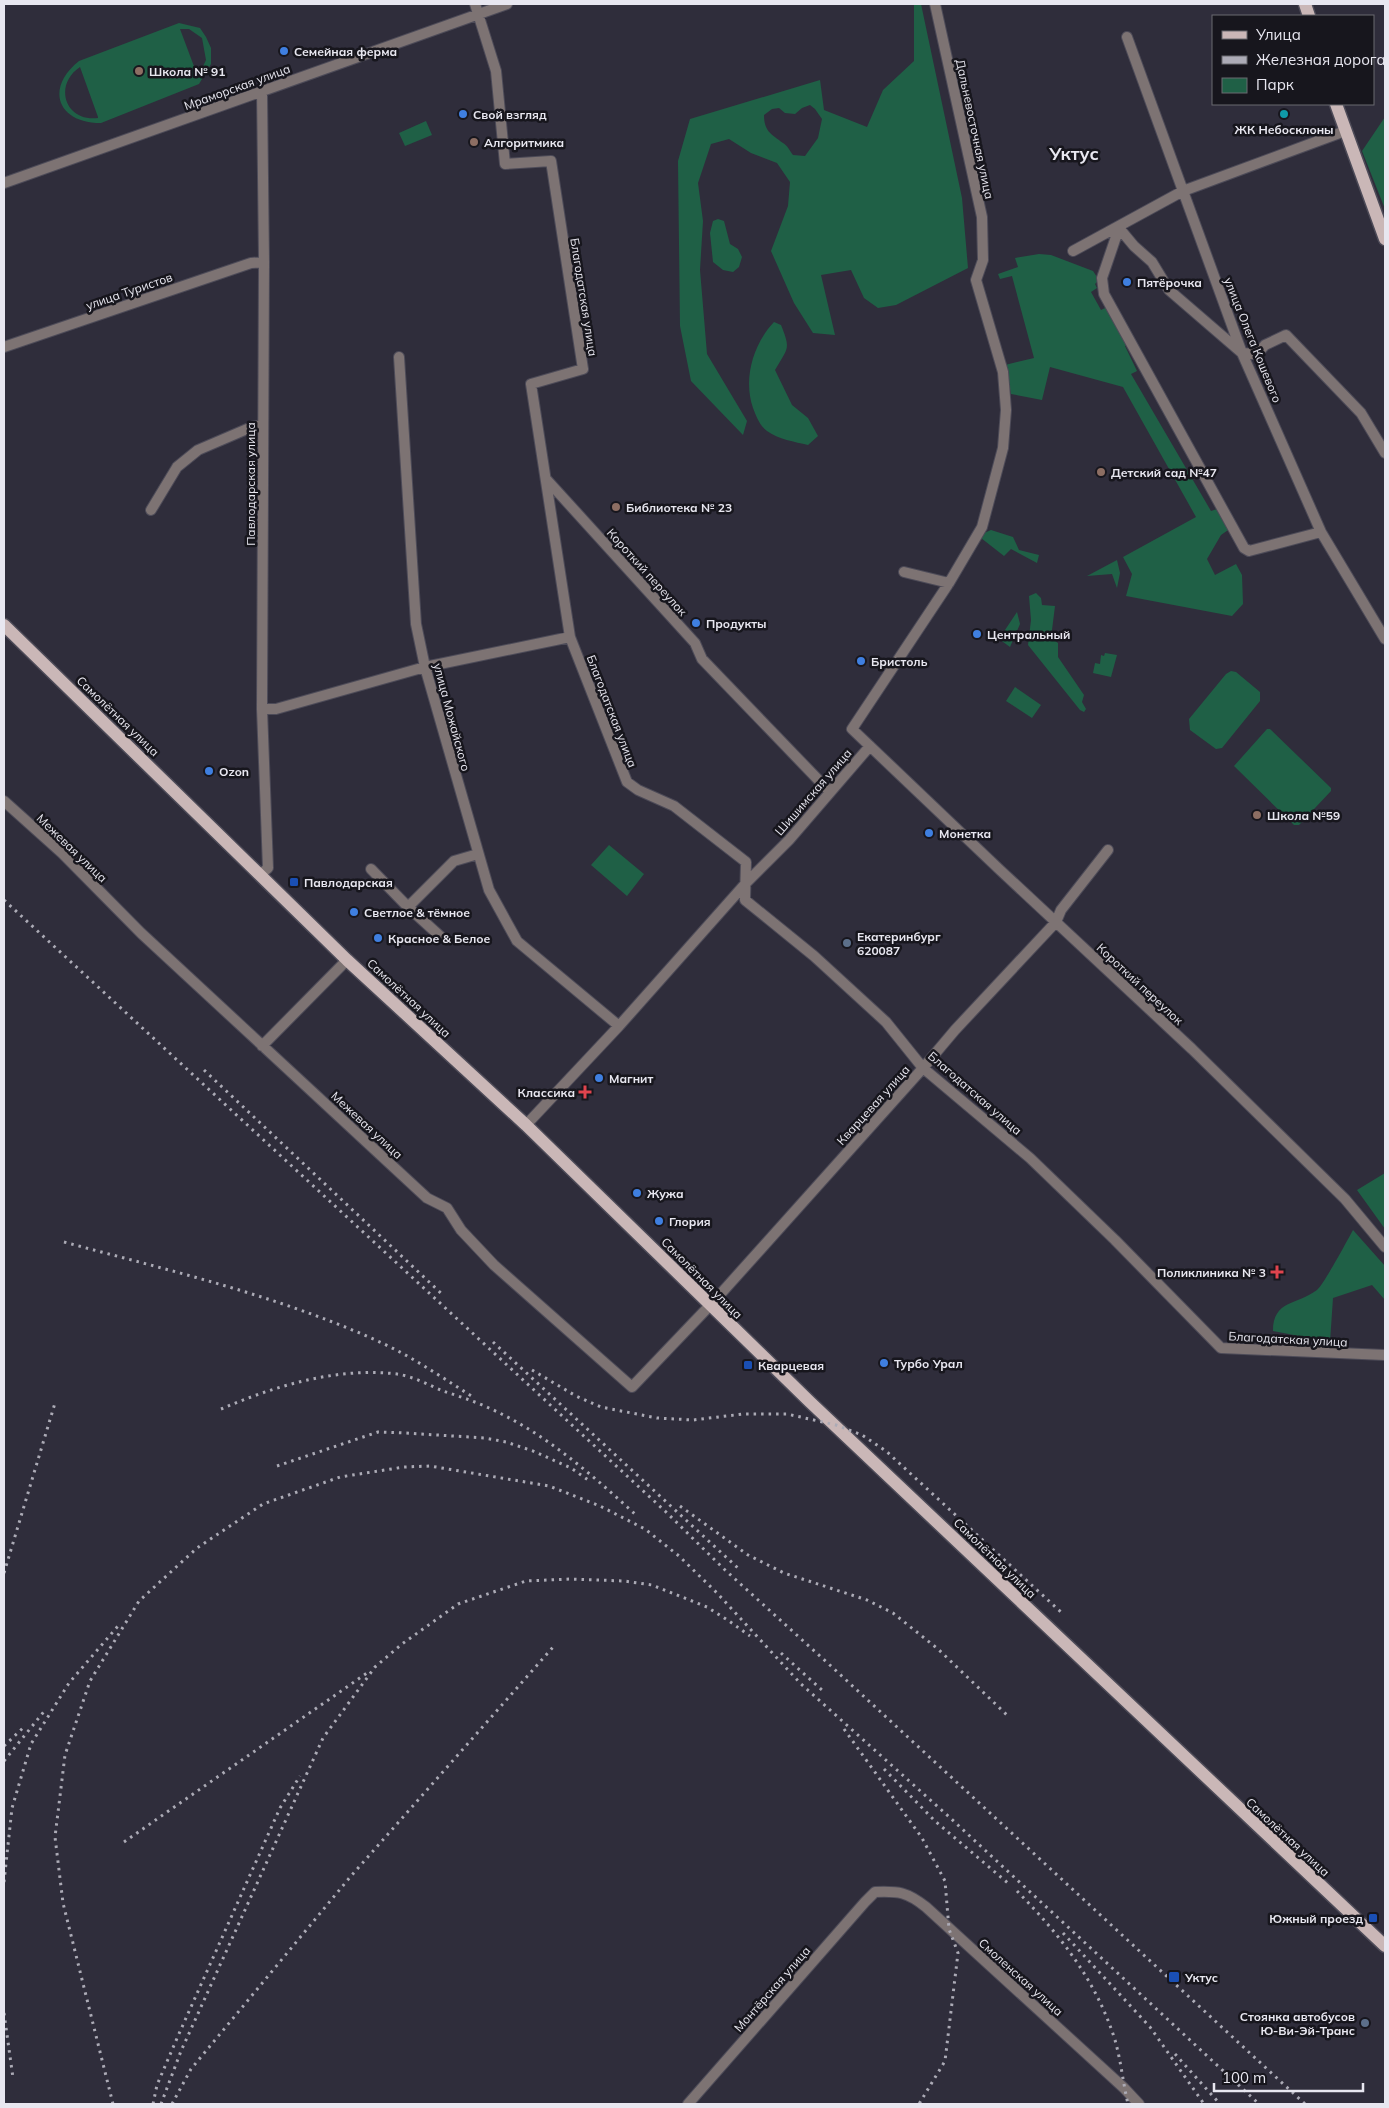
<svg xmlns="http://www.w3.org/2000/svg" width="1389" height="2108" font-family="Mulish,sans-serif">
<style>
.green{fill:#1f6046;fill-rule:evenodd}
.lines{fill:none;stroke-linecap:round;stroke-linejoin:round}
.minor-casing{stroke:#4d4b58;stroke-width:12}
.major-casing{stroke:#4d4b58;stroke-width:15}
.minor{stroke:#7d7373;stroke-width:10}
.major{stroke:#cab7b7;stroke-width:12}
.rail{stroke:#acabb6;stroke-width:3;stroke-dasharray:2.5 5;stroke-linecap:butt}
.shop-dot{fill:#3f7fe0;stroke:#17161d;stroke-width:2}
.education-dot{fill:#8d6e63;stroke:#17161d;stroke-width:2}
.culture-dot{fill:#0f9aa8;stroke:#17161d;stroke-width:2}
.transit-dot{fill:#1a4fb4;stroke:#17161d;stroke-width:2}
.service-dot{fill:#5c6f8a;stroke:#17161d;stroke-width:2}
.health-dot{fill:#e0444e;stroke:#17161d;stroke-width:2}
.labels{text-anchor:middle;dominant-baseline:central;stroke-width:5;stroke-linejoin:round;paint-order:stroke}
.poi-label{font-size:12px;font-weight:bold;fill:#e8e7f0;stroke:#17161d;text-anchor:start}
.street-label{font-size:12px;fill:#e8e7f0;stroke:#17161d}
.district-label{font-size:18px;font-weight:bold;fill:#e8e7f0;stroke:#17161d}
</style>
<rect width="100%" height="100%" fill="#2f2d3b"/>
<path class="green" d="M914,4H921L962,198L968,268L896,305L878,308L864,298L851,270L821,275L835,335L813,333L794,303L771,251L788,206L790,182L777,163L751,153L729,139L711,144L698,183L703,221L700,270L707,354L747,421L743,435L691,381L680,326L678,161L690,119L820,80L824,110L867,127L883,90L914,61ZM810,105L815,109L822,119L818,138L805,156L793,155C790,151 787,145 783,143C771,134 764,131 764,115L772,109L779,108L785,113L795,114L802,108Z
M179,23L200,28L206,37L211,48V64L199,84L101,123C57,123 45,88 79,61ZM180,29H189L202,38L206,60L198,77ZM80,67L98,117V118C65,122 53,85 80,67Z
M1385,117V209L1362,151Z
M426,121L432,135L405,146L399,133Z
M718,219L724,221L730,244L738,249L742,257L739,267L733,272L723,270L713,262L710,233L713,221Z
M1039,254L1051,255L1093,271L1099,280L1095,284L1097,288L1091,292L1101,310L1107,307L1128,344L1125,346L1137,371L1131,374L1211,511L1220,508L1231,528L1221,535L1207,559L1215,575L1236,564L1242,575L1243,604L1232,616L1126,596L1132,574L1123,557L1196,517L1123,387L1050,367L1042,400L1011,394L1005,365L1034,358L1012,276L1000,279L998,274L1018,267L1015,258Z
M774,322L781,325C791,350 788,347 775,370L792,405L808,418L818,436L808,445C795,442 778,439 767,431C760,426 756,416 753,408C743,379 753,344 774,322Z
M991,530L1013,537L1019,550L1039,555L1037,563L1011,549L1004,556L981,538L982,534Z
M1117,560L1120,573L1117,588L1112,574L1087,576Z
M1036,593L1041,598L1042,605L1055,606L1051,638L1058,643V657L1084,695L1082,702L1086,709L1084,712L1080,710L1028,645L1031,620L1029,596Z
M1017,612L1020,624L1010,647L999,639Z
M1105,653L1117,655L1111,677L1093,673L1095,663L1100,664L1101,655L1104,656Z
M1231,671L1236,672L1260,692V701L1222,748L1216,749L1190,730L1189,719L1226,674Z
M1015,687L1041,705L1032,718L1006,701Z
M1267,729H1270L1331,788V791L1299,825H1294L1234,766Z
M609,845L644,874L627,896L591,865Z
M1385,1173V1229L1357,1190Z
M1353,1230L1385,1266V1300L1372,1285L1333,1298L1330,1342L1273,1331C1273,1300 1297,1305 1317,1290C1324,1284 1347,1241 1353,1230Z"/>
<g class="lines">
<defs>
<path id="minor" d="M475,4L496,71L505,164L551,161L583,369L531,384L570,637L627,782L638,790L674,806L746,862L745,900L814,956L886,1022L923,1068L1030,1158L1115,1240L1221,1348L1385,1355
M935,4L982,217L983,260L976,280L1003,372L1006,410L1003,448L982,527L949,583L852,729L1000,870L1192,1049L1345,1199L1385,1247
M1127,37L1242,353L1321,532L1385,639
M4,183L507,4
M1119,228L1102,278L1104,294L1244,548L1249,551L1321,532
M1119,228L1134,246L1152,262L1169,290L1242,353L1257,354L1265,345L1286,335L1361,413L1385,453
M1073,251L1183,191L1345,131
M4,347L251,263L264,262
M399,357L416,624L425,667L489,890L517,941L619,1026
M547,480L695,643L702,659L829,791
M151,510L177,467L198,450L254,426H262
M904,572L949,583
M262,709H276L425,667L570,637
M4,801L62,853L141,933L427,1198L447,1208L461,1230L494,1265L632,1387L716,1299L923,1068L955,1030L1056,922L1061,910L1108,850
M371,869L408,907L454,861L478,854
M261,874L268,868L262,709L264,262L262,92
M408,907L441,937
M262,1046L347,960
M526,1125L619,1026L746,883L789,840L870,746
M688,2104L865,1902L875,1892C899,1891 907,1892 926,1907L1124,2088L1139,2104"/>
<path id="major" d="M1305,4L1309,16
M1336,104L1385,239
M4,625L347,960L526,1125L810,1402L1385,1946"/>
</defs>
<use href="#minor" class="minor-casing"/>
<use href="#major" class="major-casing"/>
<use href="#minor" class="minor"/>
<use href="#major" class="major"/>
<path class="rail" d="M4,900L666,1512L724,1569L832,1667L1305,2104
M204,1070L444,1296
M64,1242C171,1271 280,1296 382,1343C414,1358 443,1378 473,1397
M493,1342L739,1569
M532,1370L576,1396L601,1407L657,1418L693,1420L743,1414H787L836,1425L862,1435L886,1451L1062,1613
M221,1409C275,1386 336,1367 397,1374C412,1376 429,1385 443,1391C458,1396 474,1401 489,1408C545,1433 591,1474 636,1515
M277,1466L378,1432L405,1433L485,1438L506,1442L533,1451L571,1468L591,1482
M680,1506L748,1555L784,1573L867,1600L893,1613L938,1649L1008,1716
M4,1573L55,1403
M781,1653L823,1691
M844,1729L922,1838L945,1881L949,1929L958,1953L945,2061L919,2104
M4,1746L25,1726
M4,1761L46,1709
M884,1769L935,1821L1009,1884
M124,1842L367,1673
M4,1882L12,1808L31,1744L69,1683L118,1626
M1017,1891C1060,1935 1096,1980 1115,2040C1121,2061 1123,2083 1128,2104
M1063,1933L1150,2027L1204,2104
M4,2013L13,2078
M1175,2054L1220,2104
M113,2104L63,1903L55,1837L65,1755L90,1681L139,1601L197,1548L263,1504L340,1477L404,1467L430,1466L549,1486L600,1506L645,1529L679,1556L717,1593L801,1684L946,1814L1259,2104
M153,2104L157,2085L178,2036L280,1808L300,1776
M161,2104L181,2051L323,1738L375,1667L402,1644L458,1604L526,1581L570,1579L624,1581L652,1585L707,1607L729,1621L750,1636
M172,2104L191,2069L351,1876L554,1646"/>
</g>
<g class="shop-dot">
<circle cx="284" cy="51" r="5"/>
<circle cx="463" cy="114" r="5"/>
<circle cx="1127" cy="282" r="5"/>
<circle cx="696" cy="623" r="5"/>
<circle cx="977" cy="634" r="5"/>
<circle cx="861" cy="661" r="5"/>
<circle cx="209" cy="771" r="5"/>
<circle cx="929" cy="833" r="5"/>
<circle cx="354" cy="912" r="5"/>
<circle cx="378" cy="938" r="5"/>
<circle cx="599" cy="1078" r="5"/>
<circle cx="637" cy="1193" r="5"/>
<circle cx="659" cy="1221" r="5"/>
<circle cx="884" cy="1363" r="5"/>
</g>
<g class="education-dot">
<circle cx="139" cy="71" r="5"/>
<circle cx="474" cy="142" r="5"/>
<circle cx="1101" cy="472" r="5"/>
<circle cx="616" cy="507" r="5"/>
<circle cx="1257" cy="815" r="5"/>
</g>
<circle class="culture-dot" cx="1284" cy="114" r="5"/>
<g class="transit-dot">
<rect x="289" y="877" width="10" height="10" rx="2.5"/>
<rect x="743" y="1360" width="10" height="10" rx="2.5"/>
<rect x="1368" y="1913" width="10" height="10" rx="2.5"/>
<rect x="1168" y="1971" width="12" height="12" rx="2.5"/>
</g>
<g class="service-dot">
<circle cx="847" cy="943" r="5"/>
<circle cx="1365" cy="2023" r="5"/>
</g>
<g class="health-dot">
<path d="M582.5 1084.5h5v5h5v5h-5v5h-5v-5h-5v-5h5z"/>
<path d="M1274.5 1264.5h5v5h5v5h-5v5h-5v-5h-5v-5h5z"/>
</g>
<g class="labels">
<g class="poi-label">
<text x="294" y="51">Семейная ферма</text>
<text x="149" y="71">Школа № 91</text>
<text x="473" y="114">Свой взгляд</text>
<text x="1284" y="129" text-anchor="middle">ЖК Небосклоны</text>
<text x="484" y="142">Алгоритмика</text>
<text x="1137" y="282">Пятёрочка</text>
<text x="1111" y="472">Детский сад №47</text>
<text x="626" y="507">Библиотека № 23</text>
<text x="706" y="623">Продукты</text>
<text x="987" y="634">Центральный</text>
<text x="871" y="661">Бристоль</text>
<text x="219" y="771">Ozon</text>
<text x="1267" y="815">Школа №59</text>
<text x="939" y="833">Монетка</text>
<text x="304" y="882">Павлодарская</text>
<text x="364" y="912">Светлое &amp; тёмное</text>
<text x="857" y="936">Екатеринбург<tspan x="857" dy="14">620087</tspan></text>
<text x="388" y="938">Красное &amp; Белое</text>
<text x="609" y="1078">Магнит</text>
<text x="575" y="1092" text-anchor="end">Классика</text>
<text x="647" y="1193">Жужа</text>
<text x="669" y="1221">Глория</text>
<text x="1266" y="1272" text-anchor="end">Поликлиника № 3</text>
<text x="894" y="1363">Турбо Урал</text>
<text x="758" y="1365">Кварцевая</text>
<text x="1363" y="1918" text-anchor="end">Южный проезд</text>
<text x="1185" y="1977">Уктус</text>
<text x="1355" y="2016" text-anchor="end">Стоянка автобусов<tspan x="1355" dy="14">Ю-Ви-Эй-Транс</tspan></text>
</g>
<g class="street-label">
<text transform="translate(237 87) rotate(-20)">Мраморская улица</text>
<text transform="translate(975 129) rotate(78)">Дальневосточная улица</text>
<text transform="translate(129 291) rotate(-19)">улица Туристов</text>
<text transform="translate(584 297) rotate(81)">Благодатская улица</text>
<text transform="translate(1253 340) rotate(68)">улица Олега Кошевого</text>
<text transform="translate(250 484) rotate(-90)">Павлодарская улица</text>
<text transform="translate(647 572) rotate(48)">Короткий переулок</text>
<text transform="translate(612 711) rotate(69)">Благодатская улица</text>
<text transform="translate(118 716) rotate(44)">Самолётная улица</text>
<text transform="translate(452 717) rotate(75)">улица Можайского</text>
<text transform="translate(813 792) rotate(-49)">Шишимская улица</text>
<text transform="translate(72 848) rotate(44)">Межевая улица</text>
<text transform="translate(1140 984) rotate(43)">Короткий переулок</text>
<text transform="translate(409 998) rotate(43)">Самолётная улица</text>
<text transform="translate(975 1093) rotate(41)">Благодатская улица</text>
<text transform="translate(873 1105) rotate(-48)">Кварцевая улица</text>
<text transform="translate(367 1125) rotate(43)">Межевая улица</text>
<text transform="translate(702 1278) rotate(45)">Самолётная улица</text>
<text transform="translate(1288 1339) rotate(3)">Благодатская улица</text>
<text transform="translate(995 1558) rotate(44)">Самолётная улица</text>
<text transform="translate(1288 1837) rotate(43)">Самолётная улица</text>
<text transform="translate(1021 1977) rotate(42)">Смоленская улица</text>
<text transform="translate(772 1989) rotate(-49)">Монтёрская улица</text>
</g>
<g class="district-label">
<text x="1074" y="153">Уктус</text>
</g>
</g>
<rect width="1389" height="2108" fill="none" stroke="#e8e7f0" stroke-width="10"/>
<rect x="1212" y="15" width="162" height="90" fill="#17161d" stroke="#6b6a71"/>
<rect x="1222" y="31" width="25" height="8" fill="#cab7b7" stroke="#6b6a71"/>
<text x="1256" y="40" font-size="15" fill="#e8e7f0">Улица</text>
<rect x="1222" y="56" width="25" height="8" fill="#acabb6" stroke="#6b6a71"/>
<text x="1256" y="65" font-size="15" fill="#e8e7f0">Железная дорога</text>
<rect x="1222" y="78" width="25" height="15" fill="#1f6046" stroke="#6b6a71"/>
<text x="1256" y="90" font-size="15" fill="#e8e7f0">Парк</text>
<path d="M1214 2083v8h149v-8" fill="none" stroke="#e8e7f0" stroke-width="2.5"/>
<text x="1222" y="2083" font-size="15" fill="#e8e7f0" stroke="#17161d" stroke-width="4" paint-order="stroke">100 m</text>
</svg>
